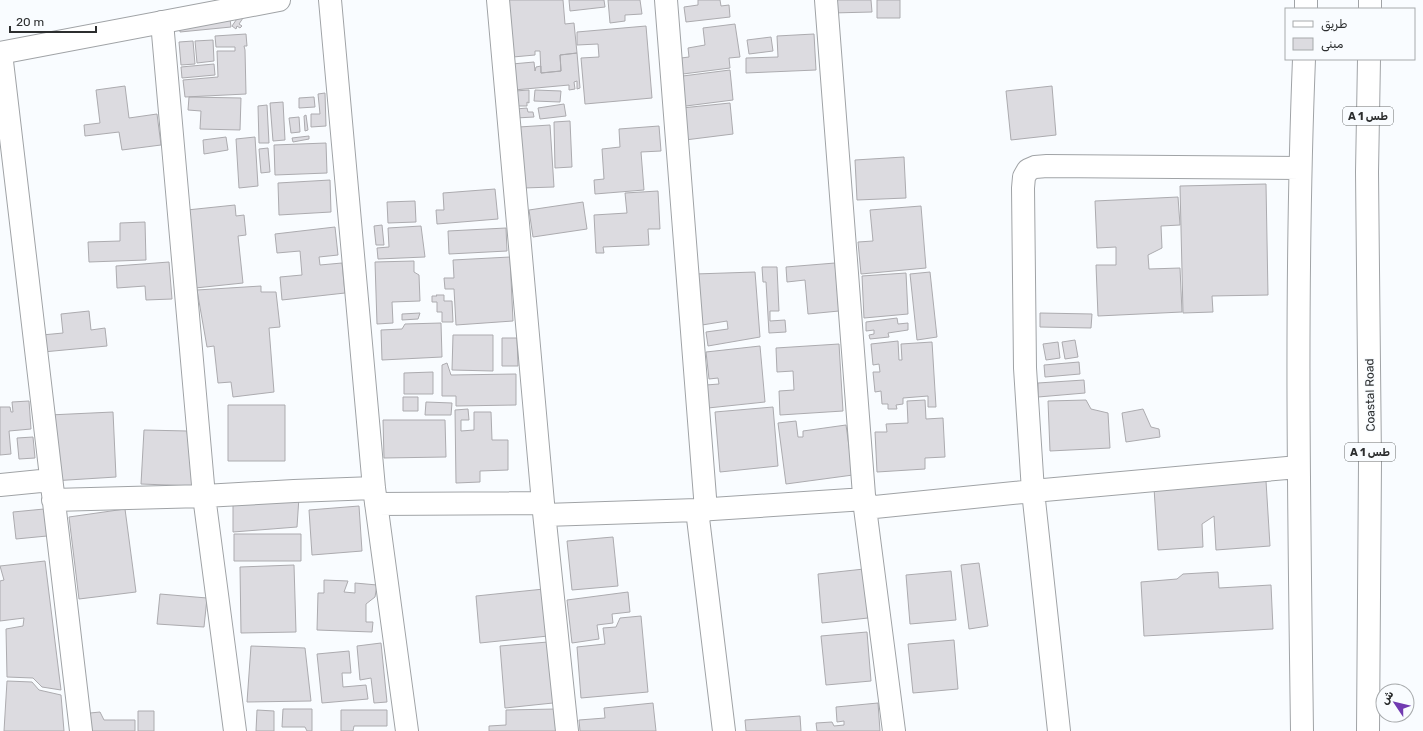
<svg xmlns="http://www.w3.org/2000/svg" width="1423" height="731" font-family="Rubik,Cairo,sans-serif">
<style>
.building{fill:#dcdbe0;stroke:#acabaf}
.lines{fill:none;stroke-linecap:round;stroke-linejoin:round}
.street-casing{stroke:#a0a3a6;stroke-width:24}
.primary-casing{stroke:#a0a3a6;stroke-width:24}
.highway-casing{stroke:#a0a3a6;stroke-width:24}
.street{stroke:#fff;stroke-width:22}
.primary{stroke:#fff;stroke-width:22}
.highway{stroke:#fff;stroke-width:22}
.labels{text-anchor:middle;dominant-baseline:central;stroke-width:3;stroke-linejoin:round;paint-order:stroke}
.shield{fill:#f9fcff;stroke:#6a6c6d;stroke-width:1}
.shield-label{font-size:11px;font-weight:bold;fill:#2c2e2f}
.street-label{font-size:12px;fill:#2c2e2f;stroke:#f9fcff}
</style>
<rect width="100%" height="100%" fill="#f9fcff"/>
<path class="building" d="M501,0H563L565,24L574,23L577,53L560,55L561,71L541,73L540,51H535V55L513,57Z
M569,0H604L605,7L570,11Z
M608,0H640L642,14L625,15V21L610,23Z
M698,0H720L721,6L729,5L730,17L686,22L684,7L698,5Z
M832,0H871L872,12L832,13Z
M877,0H900V18H877Z
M241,13L245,15L239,24L242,26L240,28L237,26L236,29L232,26Z
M230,19L231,27L180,32L179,24Z
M735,24L740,57L729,58L730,68L675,75L673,59L689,57L688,48L705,45L703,28Z
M646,26L652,98L585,104L581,58L599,57L598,44L577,45V32Z
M246,34L247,46H244L245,50L246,94L185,97L183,80L218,77L217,51H235V47H216L215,36Z
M814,34L816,70L746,73V58L778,57L777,36Z
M771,37L773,51L749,54L747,40Z
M213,40L214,61L197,63L195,41Z
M193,41L195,64L181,65L179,42Z
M577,53L580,88L577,89V81L574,82L575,89L569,90V85L514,90L512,64L534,62L535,71L536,67L541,66V73L561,71L560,55Z
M214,64L215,75L182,78L181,67Z
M730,70L733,100L678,107L675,77Z
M125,86L129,118L157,114L161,145L122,150L119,132L85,136L84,125L100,123L96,90Z
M1052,86L1056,135L1011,140L1006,91Z
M529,90V103L527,102V106H515V91Z
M535,90L561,91L560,102L534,101Z
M325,93L326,126L311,127V114H320L318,94Z
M189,97L241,98L240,130L200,129L201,111L188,110Z
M314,97L315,107L299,108V98Z
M283,102L285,140L273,141L270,103Z
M730,103L733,134L685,140L682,108Z
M564,104L566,116L540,119L538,108Z
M267,105L269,143H259L258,106Z
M527,108L528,112H533L534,117L516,118V109Z
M306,115L308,130L305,131L304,116Z
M299,117L300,132L291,133L289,118Z
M570,121L572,167L555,168L554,122Z
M550,125L554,187L523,188L519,127Z
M659,126L661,151L641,152L644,190L595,194L594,180L604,179L602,149L620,147L619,129Z
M309,136V139L293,142L292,138Z
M226,137L228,150L204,154L203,140Z
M255,137L258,186L239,188L236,139Z
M326,143L327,173L275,175L274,145Z
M268,148L270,172L261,173L259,149Z
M904,157L906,198L857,200L855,160Z
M330,180L331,212L279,215L278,183Z
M1266,184L1268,295L1212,296L1213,312L1183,313L1180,186Z
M495,189L498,219L437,224L436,210H444L443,193Z
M658,191L660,229H648L649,245L603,247L604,253H596L594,215L627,213L625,193Z
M1178,197L1180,225L1161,226L1162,248L1148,255L1149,269L1180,268L1182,312L1098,316L1096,265H1116V247L1097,248L1095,201Z
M415,201L416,222L388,223L387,202Z
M583,202L587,229L533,237L529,210Z
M235,205L236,216L244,215L246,235L238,236L243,283L195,288L187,210Z
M921,206L926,268L861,274L858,242L873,241L870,210Z
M145,222L146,260L89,262L88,242L120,241V223Z
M382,225L384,245H376L374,226Z
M421,226L425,257L378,259L377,248L389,247L388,228Z
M335,227L338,255L319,257L320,265L342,263L345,293L282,300L280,277L302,275L300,251L277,253L275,234Z
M506,228L507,251L449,254L448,231Z
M510,257L513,321L456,325L454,289H445L444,278H454L453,260Z
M414,261V272L419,275L420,301L392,302L393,323L377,324L375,262Z
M169,262L172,299L146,300L145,286L117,288L116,266Z
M835,263L839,311L808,314L805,280L787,282L786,267Z
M762,267H777L779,311H770V321L785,320L786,332L769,333L766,282H763Z
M755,272L760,337L708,346L706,332L728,329L727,321L702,325L695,274Z
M930,272L937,337L917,340L910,274Z
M906,273L908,314L864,318L862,276Z
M261,286V292H276L280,327L269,328L274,392L233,397L231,382L218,383L214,346L207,347L197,290Z
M436,295H444V301H452L453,322H442V312H437V302H432V296H437Z
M89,311L91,330L105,328L107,346L43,352L42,335L63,333L61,314Z
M420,313L418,319L402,320V314Z
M1040,313L1092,314L1091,328L1040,327Z
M897,318L898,324L908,323V330L888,333L889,337L870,339L869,335L874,334V330L866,331V322Z
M441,323L442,357L382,360L381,330L402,329L405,324Z
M453,335H493V371L452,370Z
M502,338H517L518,366H502Z
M1075,340L1078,357L1065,359L1062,342Z
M898,341L899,360H902L901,344L932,342L936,407H928V396L903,398V404L896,405L897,409H888V404H882L881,391L875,392L873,372H880L879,364L873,365L871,344Z
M1058,342L1060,358L1046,360L1043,344Z
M839,344L843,411L780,415L779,391L794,390L793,371L777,372L776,348Z
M760,346L765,402L708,408L706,385L719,384L718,378L709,379L706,352Z
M1079,362L1080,374L1045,377L1044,365Z
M447,363L451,375L516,374V405L456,406V396H442V365Z
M433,372V394H404V373Z
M1084,380L1085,393L1038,397V383Z
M403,397H418V411H403Z
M925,400L926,419L943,418L945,457L925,458V469L877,472L875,432H887L886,424L908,423L907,401Z
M1086,400L1091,409L1108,413L1110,448L1050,451L1048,401Z
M29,401L31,429L9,431L11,454L0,455V407H10L11,412H13L12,402Z
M426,402L452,403L451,415H425Z
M228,405H285V461H228Z
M773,407L778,466L720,472L715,412Z
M468,409L469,420H461V431L474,430V412H491L492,440H508V470L480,471V482L456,483L455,410Z
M1143,409L1151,427L1159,429L1160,437L1126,442L1122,413Z
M113,412L116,477L52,481L49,415Z
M383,420H445L446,457L384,458Z
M796,421L798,437H803V431L846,425L853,475L786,484L778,423Z
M144,430L187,431L194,486L141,484Z
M33,437L35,458L19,459L17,438Z
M1266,481L1270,546L1216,550L1214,516L1202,524L1203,547L1158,550L1154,488Z
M299,497L297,527L233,532V502Z
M359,506L362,551L312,555L309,510Z
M44,509L47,536L16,539L13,512Z
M125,509L136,592L79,599L69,517Z
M234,534H301V561H234Z
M613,537L618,586L572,590L567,541Z
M45,561L61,690L42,687L33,678L7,677L6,629L23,626L24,618L0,621V581L4,580L0,566Z
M979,563L988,626L969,629L961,565Z
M294,565L296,632L241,633L240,567Z
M864,569L868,618L822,623L818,574Z
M951,571L956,620L910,624L906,575Z
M1218,572L1219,588L1271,585L1273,629L1144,636L1141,582L1177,579L1183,574Z
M324,580L348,581L344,592L355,593V583L377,585L375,597L366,604V622H373L372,632L317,630L318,593H324Z
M544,589L548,636L480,643L476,596Z
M628,592L630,612L612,614L613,623L597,625L599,639L572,643L567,600Z
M160,594L207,598L204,627L157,624Z
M641,616L648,692L581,698L577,647L605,644L603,628L616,627L620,618Z
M867,632L871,681L826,685L821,636Z
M954,640L958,689L913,693L908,644Z
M548,642L553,703L505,708L500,646Z
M381,643L387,702L374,703L371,678L360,680L357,646Z
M251,646L305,648L311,701L247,702Z
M349,651L351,673H342L343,687L366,685L368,699L322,703L317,654Z
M7,681L32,682L39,690L61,695L64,731H4Z
M653,703L656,731H580L579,720L605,718L604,708Z
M878,703L880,731H817L816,723L832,722L834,726L844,725V721L837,722L836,707Z
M283,709H312V731H307L305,727H282Z
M556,709V731H489V726L506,725V710Z
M257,710L274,711V731H256Z
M341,710H387V726H354L353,731H341Z
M138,711H154V731H138Z
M100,712L104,720H135V731H90V713Z
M800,716L801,731H746L745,720Z"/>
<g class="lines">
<defs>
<path id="street" d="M330,0L374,488L407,731
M498,0L543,503L567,731
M666,0L706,510
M826,0L865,508L894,731
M1306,9V0
M162,22L204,496L235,731
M1,53L81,731
M0,485L51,480
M53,500L204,496L294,491L374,488
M376,504L543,503
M865,508L1033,491L1298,467
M697,510L724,731
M545,515L697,510L865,499
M1059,731L1033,491L1025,368L1023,188L1024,177L1028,170L1035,167L1047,166L1300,168
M1302,731C1299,507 1295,283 1304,59"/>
<path id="primary" d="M0,53L279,0"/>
<path id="highway" d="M1370,9V0
M1368,731L1370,462L1367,172L1369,59"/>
</defs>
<use href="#street" class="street-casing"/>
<use href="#primary" class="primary-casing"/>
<use href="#highway" class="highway-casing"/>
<use href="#street" class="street"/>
<use href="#primary" class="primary"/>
<use href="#highway" class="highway"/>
</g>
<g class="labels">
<g class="shield">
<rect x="1343" y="107" width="50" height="18" rx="3"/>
<rect x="1345" y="443" width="50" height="18" rx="3"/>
</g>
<g class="shield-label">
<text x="1368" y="116">A 1 طس</text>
<text x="1370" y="452">A 1 طس</text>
</g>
<g class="street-label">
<text transform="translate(1370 395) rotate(-91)">Coastal Road</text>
</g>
</g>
<rect x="1285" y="8" width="130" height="52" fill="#f9fcff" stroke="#a7aaac"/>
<rect x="1293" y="21" width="20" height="6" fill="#ffffff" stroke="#a7aaac"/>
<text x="1321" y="28" font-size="12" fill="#2c2e2f">طريق</text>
<rect x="1293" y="38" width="20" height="12" fill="#dcdbe0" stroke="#a7aaac"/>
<text x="1321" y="48" font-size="12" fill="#2c2e2f">مبنى</text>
<g transform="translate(1395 703) rotate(305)"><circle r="19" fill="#f9fcff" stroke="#a7aaac"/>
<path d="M0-3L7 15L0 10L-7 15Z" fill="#713ab1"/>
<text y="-6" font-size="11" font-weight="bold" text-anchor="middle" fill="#2c2e2f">ش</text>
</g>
<path d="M10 26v6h86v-6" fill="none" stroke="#2c2e2f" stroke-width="2"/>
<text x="16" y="26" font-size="12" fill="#2c2e2f" stroke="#f9fcff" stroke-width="3" paint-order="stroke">20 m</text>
</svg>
